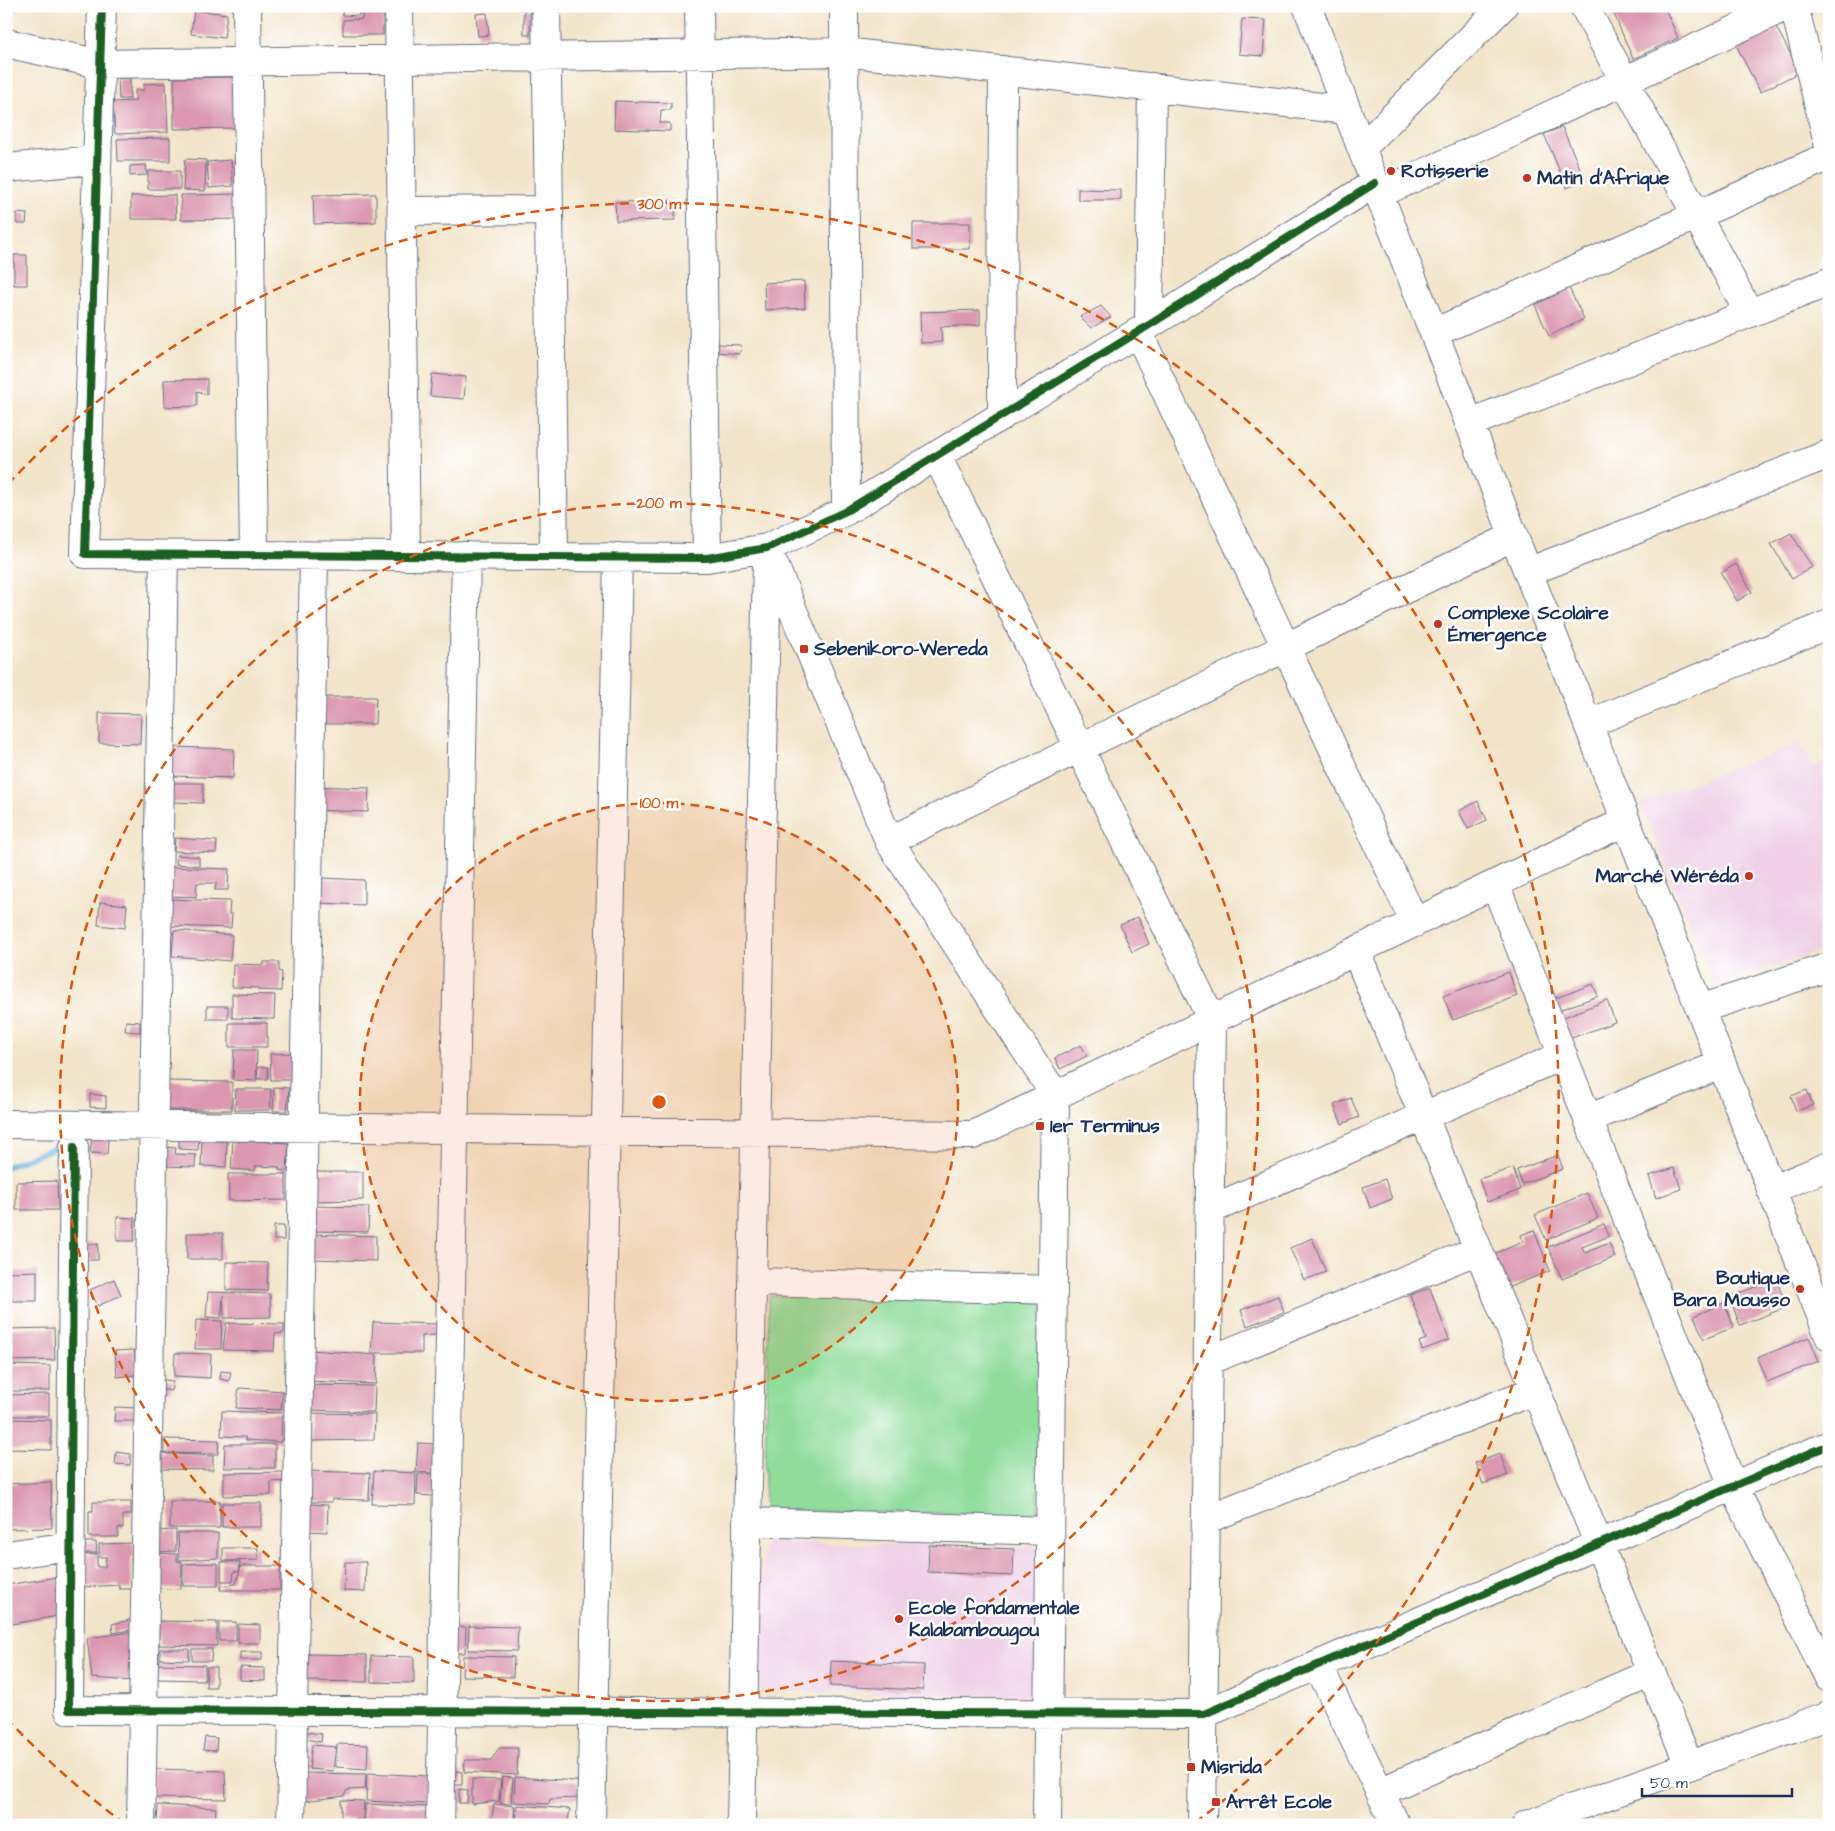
<svg xmlns="http://www.w3.org/2000/svg" width="1835" height="1831" font-family="'Architects Daughter',sans-serif">
<style>
.built{fill:#efd0e7}
.green{fill:#8fdc9b;stroke:#55867c}
.lines{fill:none;stroke-linecap:round;stroke-linejoin:round}
.stream{stroke:#61adda;stroke-width:6}
.building{fill:#db98b0;fill-rule:evenodd}
.minor-casing{stroke:#666e83;stroke-width:30}
.minor{stroke:#fff;stroke-width:28}
.cycleway-casing{stroke:#fff;stroke-width:11}
.cycleway{stroke:#1b5e20;stroke-width:8}
.ring{fill:none;stroke:#de5710;stroke-width:2.5;stroke-dasharray:9 6}
.poi-dot{fill:#c8321e;stroke:#fff;stroke-width:2}
.labels{text-anchor:middle;dominant-baseline:central;stroke-width:5;stroke-linejoin:round;paint-order:stroke}
.poi-label{font-size:19px;font-weight:bold;fill:#1b2f5e;stroke:#fff;text-anchor:start}
.centre{fill:#de5710;stroke:#fff;stroke-width:2.5}
.ring-label{font-size:15px;text-anchor:middle;font-weight:bold;fill:#de5710;stroke:#fff;stroke-width:5;stroke-linejoin:round;paint-order:stroke}
</style>
<rect width="100%" height="100%" fill="#fff"/>
<filter id="ink" filterUnits="userSpaceOnUse"><feTurbulence type="fractalNoise" baseFrequency=".02" numOctaves="2"/><feDisplacementMap in="SourceGraphic" scale="10" xChannelSelector="R" yChannelSelector="G"/><feConvolveMatrix kernelMatrix="1 2 1 2 8 2 1 2 1" color-interpolation-filters="sRGB"/></filter>
<filter id="wash" filterUnits="userSpaceOnUse"><feTurbulence type="fractalNoise" baseFrequency=".0096" numOctaves="4" result="noise"/><feDisplacementMap in="SourceGraphic" scale="20" xChannelSelector="R" yChannelSelector="G"/><feGaussianBlur stdDeviation="1.12" result="paint"/><feColorMatrix in="noise" values="0 0 0 0 0 0 0 0 0 0 0 0 0 0 0 0 0 1.4 0 .05"/><feComposite in="paint" operator="in"/></filter>
<g filter="url(#wash)">
<rect width="100%" height="100%" fill="#f2e4c9"/>
<path class="built" d="M1800,743L1812,767L1829,761V948L1715,985L1640,803Z
M764,1542L1038,1548L1034,1696L760,1690Z"/>
<path class="green" d="M769,1296L1043,1301L1038,1515L764,1510Z"/>
<g class="lines">
<path class="stream" d="M6,1167L67,1143"/>
</g>
<g id="blocks">
<path class="building" d="M343,6L359,8V16L342,15Z
M1613,6H1664L1678,38L1633,59L1611,7Z
M362,9H383V35H343V20L362,19Z
M194,10L227,14L224,38L191,34Z
M524,10H530V35H524Z
M487,13L489,35L478,36L476,14Z
M1242,19L1266,20L1263,56L1239,54Z
M1775,25L1800,72L1760,92L1736,45Z
M237,77L238,128L174,129V78Z
M118,78H130V99H119Z
M166,83L168,132L115,134L113,102L135,101V90H144V84Z
M615,101L671,103V110H661L660,123H670V131L614,129Z
M1562,127L1585,180L1567,188L1544,134Z
M170,138V161H118L117,139Z
M185,159L206,160L205,191L183,190Z
M231,160L233,186L209,188L207,162Z
M146,165L147,175L130,176V166Z
M148,171H180V189H148Z
M1078,189L1121,190V200H1078Z
M241,194V219L181,220V195Z
M376,194V222L314,224L313,195Z
M175,195L176,219H131V196Z
M675,201V220L616,221L615,202Z
M17,213L27,214L26,224H17Z
M913,223H970V249H913Z
M14,255H27V285H14Z
M804,281L805,308L765,310L764,283Z
M1569,288L1584,319L1549,336L1535,305Z
M1101,306L1111,317L1091,328L1080,317Z
M980,310V325L941,327L942,342L921,343L920,312Z
M717,344L741,345L740,354L716,352Z
M432,374L466,377L464,399L430,396Z
M207,379V394L197,391V406L165,407L164,380Z
M1791,533L1812,567L1792,579L1771,544Z
M1736,564L1752,592L1737,601L1721,573Z
M314,697H376L375,724H314Z
M99,713L141,714L140,744L99,743Z
M172,747L234,749L233,778L171,776Z
M171,783H203V803L170,802Z
M313,786L369,788L368,812L312,810Z
M1478,801L1487,820L1468,829L1459,811Z
M175,838L217,841L216,853L174,851Z
M177,855L199,857V866L176,864Z
M170,867L229,869L228,890H215L216,883H197L196,897L169,896Z
M321,878L364,880V905L320,903Z
M169,899L230,901L229,914H232L231,928L168,926Z
M100,902L127,905L125,928L98,925Z
M1138,917L1149,944L1132,952L1120,925Z
M174,930L232,935L230,961L172,956Z
M264,962H279V971L282,972L281,991L258,990V988L232,987L233,964L264,965Z
M1509,972L1517,996L1453,1020L1443,996Z
M1593,984L1598,996L1559,1010L1564,1017L1607,1000L1615,1022L1558,1043L1543,1003Z
M232,994L275,995L274,1019L232,1018Z
M207,1006H228V1019H207Z
M126,1021L140,1022V1032L125,1031Z
M229,1023H267V1047H229Z
M1081,1045L1087,1056L1060,1069L1055,1058Z
M234,1050H257L256,1081L233,1080Z
M293,1053L294,1080H271L270,1054Z
M258,1067H268V1079H257Z
M166,1081L232,1082V1110H166Z
M274,1087L289,1088L287,1111H273Z
M236,1089H271L270,1110H235Z
M1807,1090L1813,1105L1796,1111L1791,1096Z
M90,1094L106,1096V1108L90,1107Z
M1351,1098L1359,1117L1342,1124L1334,1105Z
M92,1137L108,1139L107,1154L90,1153Z
M179,1138H199L198,1150L179,1149Z
M202,1140L227,1142L226,1167L201,1166Z
M233,1140L289,1143L287,1171L279,1170V1167L256,1166L255,1171L231,1169Z
M165,1147L176,1148L175,1154L196,1155L195,1167L164,1166Z
M1558,1155L1563,1169L1522,1184L1517,1170Z
M1513,1168L1520,1190L1487,1202L1479,1179Z
M1674,1168L1681,1189L1656,1198L1649,1176Z
M313,1172H363V1200L313,1201Z
M228,1174H286V1200L229,1201Z
M1385,1179L1392,1199L1370,1208L1363,1187Z
M57,1181L58,1210H16V1182Z
M1587,1193L1598,1218L1546,1240L1535,1215Z
M309,1206L369,1207L368,1232L308,1231Z
M117,1217L135,1218L134,1241H117Z
M1604,1224L1609,1236L1582,1247L1585,1253L1609,1243L1615,1257L1562,1279L1548,1247Z
M274,1226H284V1240H274Z
M1534,1230L1550,1271L1497,1292L1484,1258L1523,1242L1521,1235Z
M187,1233H223V1259H187Z
M313,1234L376,1236V1261L312,1259Z
M1312,1238L1326,1272L1304,1280L1290,1248Z
M87,1244H98V1260H87Z
M226,1262L268,1263L267,1291L226,1290Z
M37,1271V1301H12L11,1292H6V1272Z
M114,1279L121,1295L98,1306L90,1290Z
M1776,1279L1787,1307L1740,1325L1729,1297Z
M1430,1288L1449,1340L1422,1350L1419,1342L1426,1339L1410,1295Z
M208,1292L270,1294L271,1317L224,1318L223,1296L221,1318L206,1317Z
M1278,1296L1284,1312L1247,1326L1241,1310Z
M1724,1303L1734,1327L1704,1339L1694,1316Z
M196,1320L222,1321L221,1349H195Z
M373,1322L437,1324L436,1335L422,1336V1353H371Z
M226,1323L284,1324V1333L275,1334L274,1351L223,1350Z
M54,1328L55,1360L6,1361V1329Z
M1809,1337L1819,1361L1767,1382L1757,1358Z
M134,1350L136,1375L117,1377L115,1351Z
M311,1350L377,1355L376,1384L309,1381Z
M175,1353L211,1354L210,1378L174,1376Z
M6,1365L50,1366V1391H6Z
M221,1371L231,1372L229,1381L220,1379Z
M158,1379L173,1381L171,1391L158,1389Z
M308,1385L375,1386L374,1412L307,1410Z
M239,1388L283,1391L281,1410L236,1408Z
M49,1394V1416H6V1395Z
M115,1407L137,1408L135,1421H114Z
M222,1411L282,1413L281,1442L246,1440L245,1437L221,1436Z
M310,1413L375,1414L374,1440L310,1441Z
M6,1419L51,1420V1450L6,1449Z
M164,1439L219,1440L218,1454L164,1453Z
M418,1443L437,1444L435,1473L416,1472Z
M225,1444H275V1468H224Z
M116,1452L131,1454L130,1465L115,1464Z
M158,1453L213,1456V1470L157,1469Z
M1500,1454L1508,1475L1483,1484L1475,1463Z
M309,1471L370,1473L369,1500L332,1499V1502H308Z
M374,1471L416,1473L415,1505L372,1504Z
M286,1472V1481L271,1482V1495L224,1496V1473Z
M418,1474H436L434,1496L417,1495Z
M51,1482L52,1528L6,1529V1484Z
M170,1501H220V1528H170Z
M93,1502H131V1515H123V1528H118V1537H89V1511H93Z
M222,1503H261V1527H222Z
M309,1504L328,1505L327,1532L307,1531Z
M176,1530V1551L155,1552V1531Z
M178,1533H218V1558L179,1560Z
M82,1542H96L97,1553H82Z
M133,1543L134,1557H131L132,1589H119V1585L82,1587L81,1555L99,1554V1544ZM97,1557H106L105,1567H97Z
M929,1545L1014,1549L1013,1576L928,1572Z
M223,1548H258V1560L223,1561Z
M156,1553L177,1554V1561L182,1562L181,1589L155,1588Z
M221,1562H240L239,1572L234,1571L233,1581H221Z
M345,1562H366L365,1592L344,1591Z
M218,1563V1586H183V1564Z
M241,1566H280V1590H220L221,1586L236,1584Z
M58,1577L64,1615L6,1625V1585Z
M134,1619L136,1629L113,1633L112,1624Z
M159,1621L217,1622V1646L159,1645Z
M219,1622H236V1641H219Z
M238,1624L260,1625V1643H238Z
M469,1626L518,1627L517,1651L468,1650Z
M452,1627H466L465,1653H452Z
M132,1632L133,1681L92,1678L87,1638Z
M160,1649H189V1660L160,1659Z
M192,1649H212L211,1661H192Z
M240,1652H262V1660H240Z
M306,1654L367,1655V1682L306,1681Z
M371,1656L414,1657V1683L371,1682Z
M463,1656L514,1657L513,1677L462,1676Z
M831,1661L924,1665L923,1690L830,1686Z
M156,1664L205,1665V1680L156,1679Z
M207,1667H216V1687H206Z
M240,1667L265,1668V1681L240,1680Z
M307,1732L322,1734L321,1742L306,1739Z
M205,1737L217,1738L216,1751L203,1750Z
M337,1744L368,1745L367,1769L336,1767Z
M312,1745L336,1747L333,1771L309,1769Z
M499,1748H518L517,1775L464,1772L465,1760H491Z
M154,1769L225,1771L226,1799L153,1798Z
M456,1771L462,1772V1785H455Z
M306,1773L366,1774L365,1789L347,1790L344,1796L304,1801Z
M367,1773L428,1776L427,1804L366,1801Z
M502,1777L513,1778L511,1804L500,1803Z
M515,1777L577,1781L580,1798L550,1799L549,1804L514,1802Z
M472,1779L501,1780L499,1801L472,1804Z
M459,1789L468,1790L467,1803H459Z
M341,1800L364,1801L363,1820L341,1819Z
M365,1804L429,1807L428,1825H364Z
M494,1804L515,1806L513,1825H491Z
M158,1805L216,1808L215,1825H157Z
M517,1805L570,1809L568,1821L581,1825H516Z"/>
</g>
</g>
<g filter="url(#ink)">
<use href="#blocks" fill-opacity="0" stroke="#666e83" stroke-width="1"/>
<g class="lines">
<defs>
<path id="minor" d="M102,6L85,554L707,558L767,548L846,511L1138,332L1375,183
M247,6L254,555
M399,6L406,556
M546,6L554,557
M699,6L707,558
M844,6L846,511
M1307,6L1379,194L1829,1336
M1584,6L1749,313
M1794,6L1829,146
M6,43L100,64L844,52L1347,110
M1362,148L1503,6
M6,168L96,160
M1379,194L1787,6
M402,211L549,210
M1149,325L1152,87
M1138,332L1415,923
M1434,333L1829,156
M1002,416L1003,70
M1470,423L1829,282
M937,456L1212,1020L1202,1825
M767,548L889,841L1055,1095L1047,1825
M1528,572L1829,454
M1588,724L1829,624
M889,841L1514,536
M1495,884L1733,1486L1829,1678
M1356,951L1689,1765
M1700,1009L1829,967
M1588,1119L1722,1064
M6,1124L973,1135L1626,821
M74,1147L69,1710L1204,1714L1829,1445
M1771,1190L1829,1166
M1210,1210L1563,1055
M752,1282L1053,1290
M1208,1361L1478,1250
M1207,1519L1536,1390
M747,1522L1050,1531
M6,1555L71,1546
M1318,1665L1396,1825
M1380,1792L1651,1673
M141,1825L164,555
M291,1825L314,556
M440,1825L466,556
M591,1825L618,557
M741,1825L767,559
M1526,1825L1829,1715"/>
</defs>
<use href="#minor" class="minor-casing"/>
<use href="#minor" class="minor"/>
<defs>
<path id="cycleway" d="M102,6L85,554L707,558L767,548L846,511L1138,332L1375,183
M74,1147L69,1710L1204,1714L1829,1445"/>
</defs>
<use href="#cycleway" class="cycleway-casing"/>
<use href="#cycleway" class="cycleway"/>
</g>
</g>
<circle cx="659" cy="1102" r="299" fill="#de5710" fill-opacity=".12"/>
<g class="ring">
<circle cx="659" cy="1102" r="299"/>
<circle cx="659" cy="1102" r="599"/>
<path d="M125 1824A898 898 0 0 1 8 1720M8 484A898 898 0 1 1 1193 1824"/>
</g>
<g class="poi-dot">
<circle cx="1391" cy="171" r="5"/>
<circle cx="1527" cy="178" r="5"/>
<circle cx="1438" cy="624" r="5"/>
<rect x="799" y="644" width="10" height="10" rx="2.5"/>
<circle cx="1749" cy="876" r="5"/>
<rect x="1035" y="1121" width="10" height="10" rx="2.5"/>
<circle cx="1800" cy="1289" r="5"/>
<circle cx="899" cy="1619" r="5"/>
<rect x="1186" y="1762" width="10" height="10" rx="2.5"/>
<rect x="1211" y="1797" width="10" height="10" rx="2.5"/>
</g>
<g class="labels">
<g class="poi-label">
<text x="1401" y="171">Rotisserie</text>
<text x="1537" y="178">Matin d'Afrique</text>
<text x="1448" y="613">Complexe Scolaire<tspan x="1448" dy="22">Émergence</tspan></text>
<text x="814" y="649">Sebenikoro-Wereda</text>
<text x="1739" y="876" text-anchor="end">Marché Wéréda</text>
<text x="1050" y="1126">1er Terminus</text>
<text x="1790" y="1278" text-anchor="end">Boutique<tspan x="1790" dy="22">Bara Mousso</tspan></text>
<text x="909" y="1608">Ecole fondamentale<tspan x="909" dy="22">Kalabambougou</tspan></text>
<text x="1201" y="1767">Misrida</text>
<text x="1226" y="1802">Arrêt Ecole</text>
</g>
</g>
<circle cx="659" cy="1102" r="8" class="centre"/>
<g class="ring-label">
<text x="659" y="209">300 m</text>
<text x="659" y="508">200 m</text>
<text x="659" y="808">100 m</text>
</g>
<rect width="1835" height="1831" fill="none" stroke="#fff" stroke-width="25"/>
<path d="M1642 1788v8h150v-8" fill="none" stroke="#1b2f5e" stroke-width="2.5"/>
<text x="1650" y="1788" font-size="15" fill="#1b2f5e" stroke="#ffffff" stroke-width="4" paint-order="stroke">50 m</text>
</svg>
